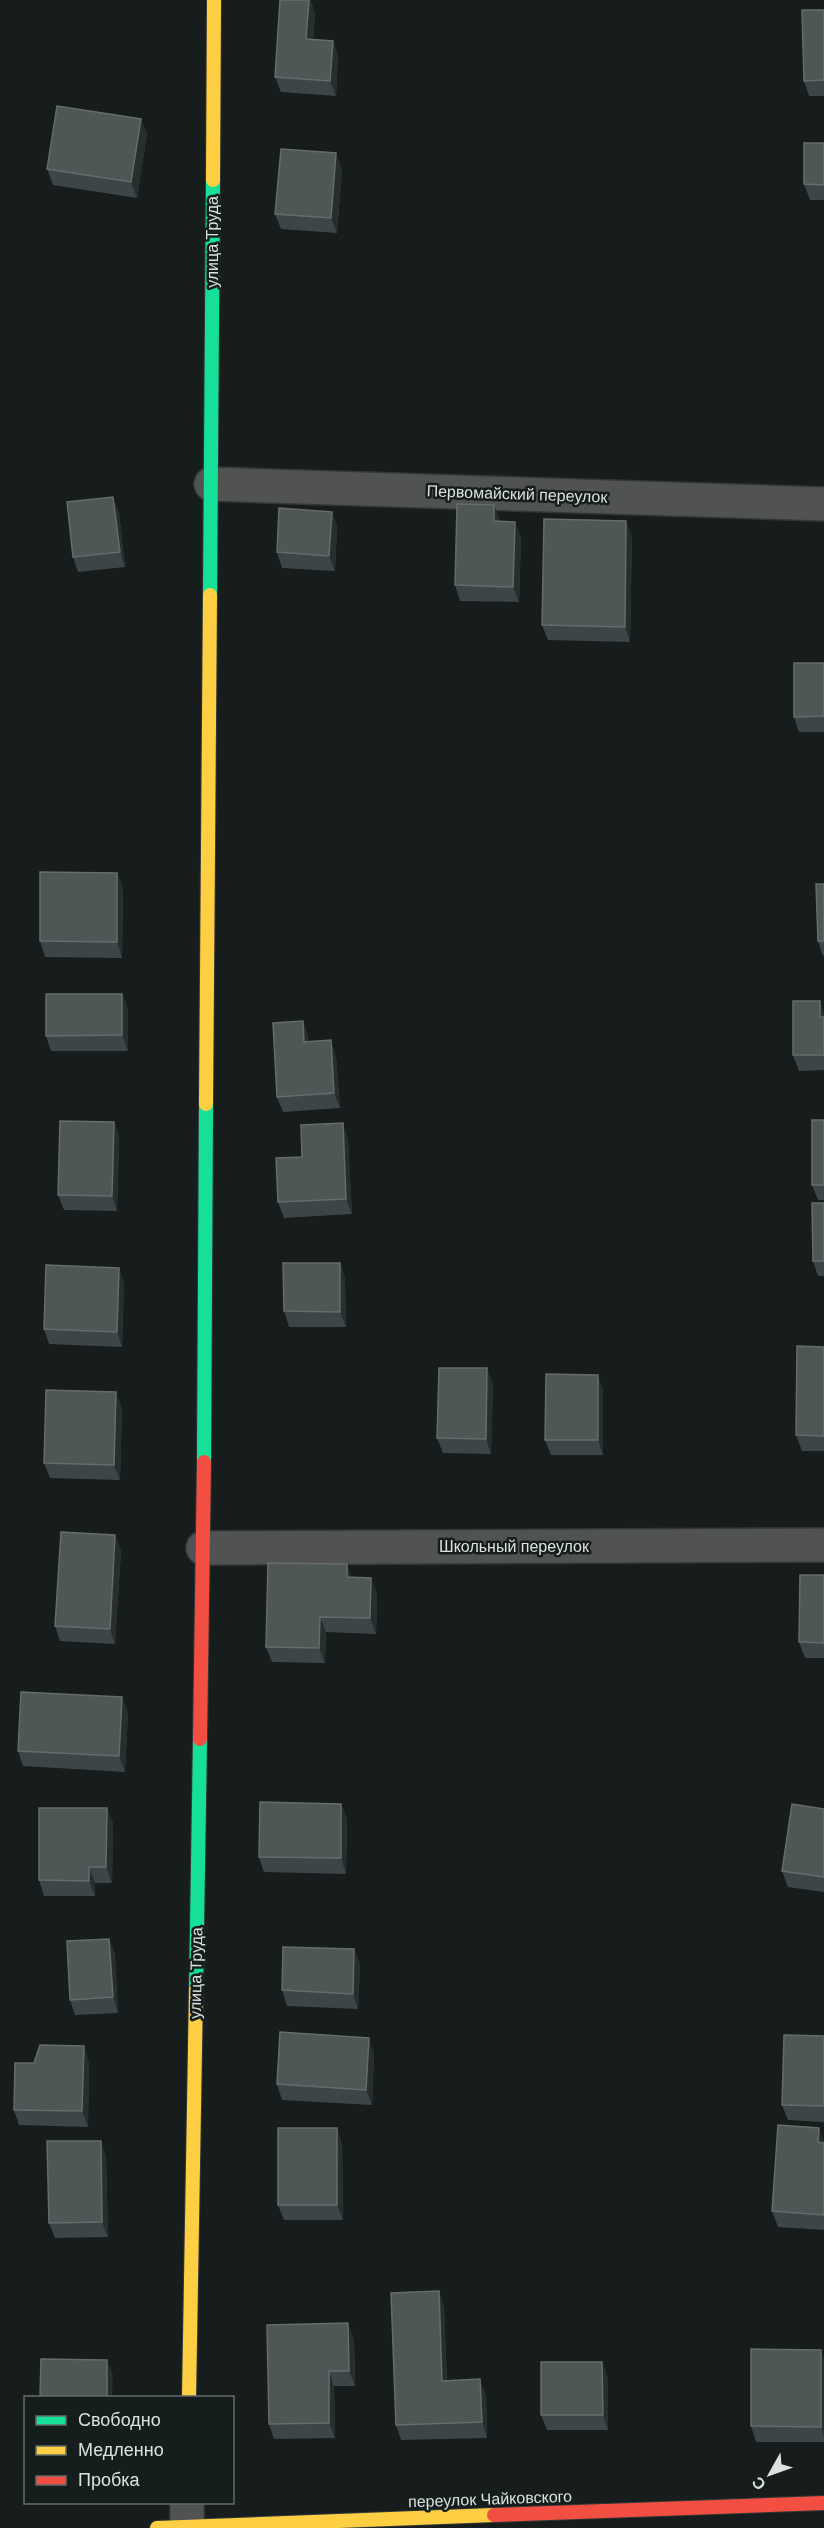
<svg xmlns="http://www.w3.org/2000/svg" width="824" height="2528" font-family="Helvetica,sans-serif">
<style>
.lines{fill:none;stroke-linecap:round;stroke-linejoin:round}
.street-casing{stroke:#333737;stroke-width:36}
.fast-casing{stroke:#333737;stroke-width:16}
.slow-casing{stroke:#333737;stroke-width:16}
.jam-casing{stroke:#333737;stroke-width:16}
.street{stroke:#515252;stroke-width:33}
.fast{stroke:#16e098;stroke-width:14}
.slow{stroke:#ffcf43;stroke-width:14}
.jam{stroke:#f24e42;stroke-width:14}
.wall{fill:#3d4646}
.shaded-wall{fill:#272e2e}
.building{fill:#4e5656;stroke:#646c6c;stroke-width:1.5}
.labels{text-anchor:middle;dominant-baseline:central;stroke-width:5;stroke-linejoin:round;paint-order:stroke}
.street-label{font-size:16px;fill:#dbe0e0;stroke:#161d1d}
</style>
<rect width="100%" height="100%" fill="#171c1c"/>
<g class="lines">
<defs>
<path id="street" d="M211,484L824,504
M203,1548L824,1545
M187,2528V2502"/>
<path id="fast" d="M210,595L213,180
M204,1462L206,1104
M196,1990L200,1739"/>
<path id="slow" d="M213,180L214,0
M206,1104L210,595
M189,2398L196,1990
M157,2528L494,2515"/>
<path id="jam" d="M200,1739L204,1462
M494,2515L824,2503"/>
</defs>
<use href="#street" class="street-casing"/>
<use href="#fast" class="fast-casing"/>
<use href="#slow" class="slow-casing"/>
<use href="#jam" class="jam-casing"/>
<use href="#street" class="street"/>
<use href="#fast" class="fast"/>
<use href="#slow" class="slow"/>
<use href="#jam" class="jam"/>
</g>
<path class="wall" d="M280,0H310L315,14L313,39L333,41L338,56L336,96L281,92L275,77Z
M824,10V96H809L804,81Z
M147,134L137,198L53,185L47,169Z
M824,143V200H810L804,184Z
M342,169L337,233L281,229L275,214Z
M494,505L500,521L521,537L519,602L460,601L455,585Z
M332,512L337,527L335,571L282,568L277,552Z
M119,513L125,567L78,572L73,557Z
M632,536L630,642L548,640L542,625Z
M824,663V732H799L794,717Z
M117,873L123,888L122,958L45,957L40,941Z
M824,884V956H823L818,941Z
M122,994L128,1009V1051H51L46,1036Z
M824,1013V1070L799,1071L793,1055Z
M303,1021L308,1036L309,1042L336,1056L340,1108L283,1112L277,1097Z
M824,1120V1200H818L812,1185Z
M114,1122L119,1137L117,1211L64,1210L58,1195Z
M348,1139L352,1214L284,1218L278,1202L302,1157Z
M824,1203V1276H818L813,1261Z
M340,1263L345,1278L346,1327H289L284,1311Z
M119,1268L124,1283L122,1347L49,1344L44,1329Z
M824,1347V1451H802L796,1435Z
M493,1384L491,1454L443,1453L437,1438Z
M603,1390V1455H551L545,1440Z
M122,1408L120,1480L50,1478L44,1463Z
M115,1535L121,1551L115,1644L60,1641L55,1626Z
M824,1575V1658H805L799,1642Z
M352,1577L377,1593L376,1634L326,1632L325,1663L272,1662L266,1647Z
M128,1713L125,1772L23,1766L18,1751Z
M341,1804L347,1819L346,1874L264,1872L259,1857Z
M107,1808L113,1824L112,1883H95V1896H44L39,1880Z
M824,1809V1892L788,1887L782,1871Z
M109,1939L115,1954L118,2013L75,2015L70,2000Z
M354,1949L360,1965L358,2009L287,2006L282,1990Z
M824,2036V2122L788,2120L782,2105Z
M374,2053L372,2105L282,2100L277,2084Z
M89,2062L88,2127L19,2125L14,2110L34,2063Z
M819,2128L824,2143V2230L778,2227L772,2211Z
M342,2143L343,2220H284L278,2205Z
M106,2156L108,2237L55,2238L49,2223Z
M439,2291L444,2306L447,2381L486,2395L487,2438L401,2440L396,2425Z
M354,2339L355,2386H334L335,2438L274,2439L269,2424Z
M824,2359V2442H756L751,2426Z
M608,2377V2430H547L541,2415Z"/>
<path class="shaded-wall" d="M309,0L315,14L312,54L306,39Z
M333,41L338,56L336,96L330,81Z
M141,119L147,134L137,198L131,182Z
M336,153L342,169L337,233L331,218Z
M113,497L119,513L125,567L120,552Z
M494,505L500,520L499,536L494,521Z
M332,512L337,527L335,571L329,556Z
M626,521L632,536L630,642L625,627Z
M515,522L521,537L519,602L513,587Z
M117,873L123,888L122,958L117,942Z
M122,994L128,1009V1051L122,1035Z
M820,1001L824,1013V1028L820,1017Z
M303,1021L308,1036L310,1058L304,1042Z
M331,1040L336,1056L340,1108L334,1093Z
M114,1122L119,1137L117,1211L112,1196Z
M343,1123L348,1139L352,1214L346,1199Z
M340,1263L345,1278L346,1327L340,1312Z
M119,1268L124,1283L122,1347L117,1332Z
M487,1368L493,1384L491,1454L486,1439Z
M598,1375L603,1390V1455L598,1440Z
M116,1392L122,1408L120,1480L114,1465Z
M115,1535L121,1551L115,1644L110,1629Z
M347,1564L353,1580L347,1577Z
M371,1578L377,1593L376,1634L370,1618Z
M320,1617L326,1632L325,1663L319,1648Z
M122,1697L128,1713L125,1772L119,1756Z
M341,1804L347,1819L346,1874L341,1858Z
M107,1808L113,1824L112,1883L106,1867Z
M89,1867L95,1883V1896L89,1881Z
M109,1939L115,1954L118,2013L113,1997Z
M354,1949L360,1965L358,2009L353,1994Z
M369,2038L374,2053L372,2105L366,2090Z
M84,2046L89,2062L88,2127L82,2111Z
M337,2128L342,2143L343,2220L337,2205Z
M819,2128L824,2143L818,2142Z
M101,2141L106,2156L108,2237L102,2222Z
M439,2291L444,2306L447,2396L442,2381Z
M348,2323L354,2339L355,2386L349,2371Z
M821,2350L824,2359V2436L821,2427Z
M107,2360L113,2375L112,2397H107Z
M602,2362L608,2377V2430L603,2415Z
M329,2371L334,2386L335,2438L329,2423Z
M480,2379L486,2395L487,2438L482,2422Z"/>
<path class="building" d="M280,0H309L306,39L333,41L330,81L275,77Z
M802,10H824V80L804,81Z
M57,106L141,119L131,182L47,169Z
M804,143H824V185L804,184Z
M281,149L336,153L331,218L275,214Z
M113,497L120,552L73,557L67,502Z
M457,504L494,505V521L515,522L513,587L455,585Z
M279,508L332,512L329,556L277,552Z
M544,519L626,521L625,627L542,625Z
M794,663H824V716L794,717Z
M40,872L117,873V942L40,941Z
M816,884H824V941H818Z
M46,994H122V1035L46,1036Z
M793,1001H820V1017H824V1055H793Z
M303,1021L304,1042L331,1040L334,1093L277,1097L273,1023Z
M812,1120H824V1185H812Z
M60,1121L114,1122L112,1196L58,1195Z
M343,1123L346,1199L278,1202L276,1158L302,1157L301,1125Z
M812,1203H824V1261H813Z
M283,1263H340V1312L284,1311Z
M46,1265L119,1268L117,1332L44,1329Z
M797,1346L824,1347V1436L796,1435Z
M439,1368H487L486,1439L437,1438Z
M546,1374L598,1375V1440H545Z
M46,1390L116,1392L114,1465L44,1463Z
M61,1532L115,1535L110,1629L55,1626Z
M268,1563L347,1564V1577L371,1578L370,1618L320,1617L319,1648L266,1647Z
M800,1575H824V1643L799,1642Z
M21,1692L122,1697L119,1756L18,1751Z
M260,1802L341,1804V1858L259,1857Z
M792,1804L824,1809V1877L782,1871Z
M39,1808H107L106,1867H89V1881L39,1880Z
M109,1939L113,1997L70,2000L67,1941Z
M283,1947L354,1949L353,1994L282,1990Z
M280,2032L369,2038L366,2090L277,2084Z
M784,2035L824,2036V2106L782,2105Z
M40,2045L84,2046L82,2111L14,2110L15,2063H34Z
M778,2125L819,2128L818,2142L824,2143V2215L772,2211Z
M278,2128H337V2205H278Z
M47,2141H101L102,2222L49,2223Z
M439,2291L442,2381L480,2379L482,2422L396,2425L391,2293Z
M348,2323L349,2371H329V2423L269,2424L267,2325Z
M751,2349L821,2350V2427L751,2426Z
M41,2359L107,2360V2397H40Z
M541,2362H602L603,2415H541Z"/>
<g class="labels">
<g class="street-label">
<text transform="translate(212 242) rotate(-90)">улица Труда</text>
<text transform="translate(517 494) rotate(2)">Первомайский переулок</text>
<text x="514" y="1546">Школьный переулок</text>
<text transform="translate(196 1973) rotate(-89)">улица Труда</text>
<text transform="translate(490 2499) rotate(-2)">переулок Чайковского</text>
</g>
</g>
<rect x="24" y="2396" width="210" height="108" fill="#161d1d" stroke="#656b6b" stroke-width="1.5"/>
<rect x="36" y="2416" width="30" height="9" fill="#16e098" stroke="#656b6b" stroke-width="1.5"/>
<text x="78" y="2426" font-size="18" fill="#dbe0e0">Свободно</text>
<rect x="36" y="2446" width="30" height="9" fill="#ffcf43" stroke="#656b6b" stroke-width="1.5"/>
<text x="78" y="2456" font-size="18" fill="#dbe0e0">Медленно</text>
<rect x="36" y="2476" width="30" height="9" fill="#f24e42" stroke="#656b6b" stroke-width="1.5"/>
<text x="78" y="2486" font-size="18" fill="#dbe0e0">Пробка</text>
<g transform="translate(770 2474) rotate(230)" stroke="#161d1d" stroke-width="4.5" paint-order="stroke">
<path d="M0-4.5L10 22L0 15L-10 22Z" fill="#dbe0e0"/>
<text y="-9" font-size="16" font-weight="bold" text-anchor="middle" fill="#dbe0e0">С</text>
</g>
</svg>
